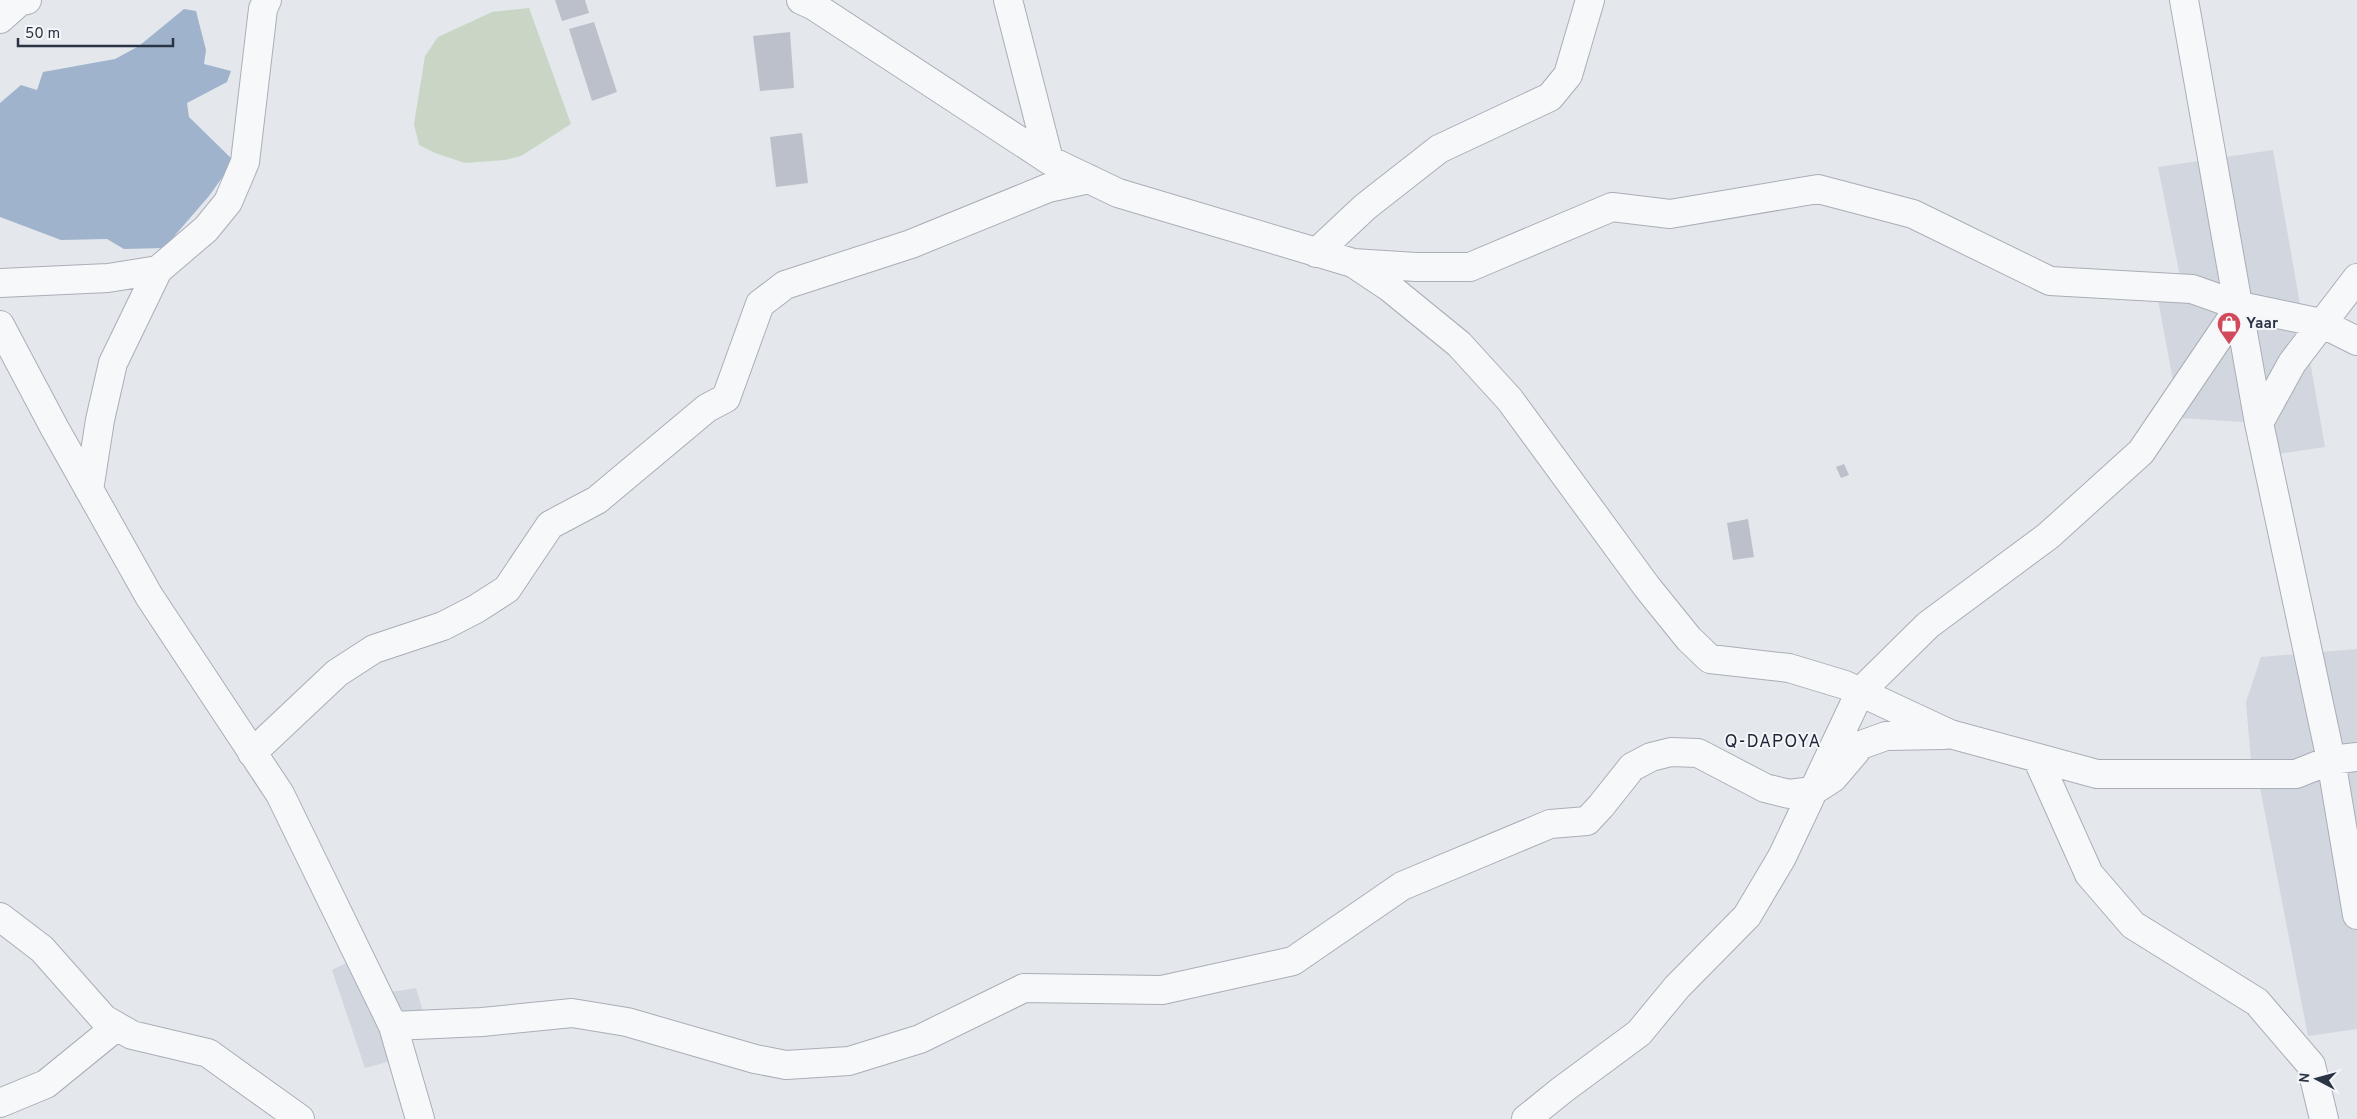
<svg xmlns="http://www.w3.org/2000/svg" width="2357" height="1119" font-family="Overpass,sans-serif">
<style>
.built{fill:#d2d6de}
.green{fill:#c9d6c5}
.water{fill:#9fb4cc}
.building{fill:#bbc0ca}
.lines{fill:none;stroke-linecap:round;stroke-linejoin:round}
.minor-casing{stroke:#a9aeb7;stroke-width:30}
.minor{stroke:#f7f8fa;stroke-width:28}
.labels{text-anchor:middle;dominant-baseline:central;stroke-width:4;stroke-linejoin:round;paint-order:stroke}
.poi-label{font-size:15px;font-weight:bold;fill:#2b3445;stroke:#f4f6f9;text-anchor:start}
.quarter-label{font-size:18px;letter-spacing:1px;fill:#1d2536;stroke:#f4f6f9}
</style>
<rect width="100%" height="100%" fill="#e4e7ec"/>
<path class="built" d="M2273,150L2325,447L2265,456L2258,423L2180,418L2155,284L2181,281L2158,167Z
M2357,649V1029L2308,1036L2256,767L2251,761L2246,702L2261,657Z
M360,956L378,994L416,988L427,1024L393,1026L402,1058L365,1068L332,970Z"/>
<path class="green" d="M529,8L571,124L521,156L505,160L465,163L435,153L419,145L414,124L425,56L438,37L492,12Z"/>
<path class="water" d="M184,9L196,11L206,50L204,64L231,71L227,82L187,103L189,117L234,161L209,196L164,248L124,249L107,239L61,240L0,217V103L21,85L37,90L43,72L115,59L139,46Z"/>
<path class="building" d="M555,0H585L589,13L562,21Z
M594,22L617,92L592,101L569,29Z
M790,32L794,88L760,91L753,36Z
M802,133L808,183L776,187L770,137Z
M1844,464L1849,475L1841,478L1836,467Z
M1748,519L1754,557L1733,560L1727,523Z"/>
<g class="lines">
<defs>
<path id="minor" d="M801,0L814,6L1049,160L1118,193L1353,263L1389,287L1459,344L1510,400L1647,587L1689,639L1710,659L1789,668L1845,685L1950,734L2097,774H2296L2331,760L2357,757
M1008,0L1049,160
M2184,0L2259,423L2331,760L2357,915
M0,19L19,2L27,0
M1316,253L1365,207L1439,149L1550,97L1568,75L1590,0
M1353,263L1416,267H1470L1612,207L1670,214L1818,189L1913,214L2050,281L2192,289L2240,306L2141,452L2048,536L1928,625L1860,692L1782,857L1747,916L1677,987L1639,1033L1562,1090L1526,1119
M0,283L108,278L158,270
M2240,306L2321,323L2357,341
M0,325L54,427L149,596L280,794L393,1026L420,1119
M2259,423L2292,363L2357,278
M89,490L100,420L113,363L158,270L206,229L228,202L245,162L263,9L267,0
M252,753L337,673L374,649L443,626L476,609L507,589L550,525L597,500L707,408L726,398L760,304L785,285L911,244L1048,188L1089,179
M2037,758L2089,874L2133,925L2257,1002L2311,1065L2324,1119
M0,917L42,949L104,1019L132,1035L208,1053L300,1119
M393,1026L482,1022L572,1013L627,1022L755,1059L786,1065L849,1061L920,1039L1024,988L1162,990L1293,961L1402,886L1550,824L1587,821L1601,806L1632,767L1651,757L1671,752L1698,753L1765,788L1789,794L1813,791L1833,778L1861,745L1886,736L1944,735
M0,1103L46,1084L116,1027"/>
</defs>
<use href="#minor" class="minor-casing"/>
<use href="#minor" class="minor"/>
</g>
<defs>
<symbol id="shop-pin" viewBox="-11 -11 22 30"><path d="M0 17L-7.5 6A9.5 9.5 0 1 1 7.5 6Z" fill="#d1495b" stroke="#f4f6f9"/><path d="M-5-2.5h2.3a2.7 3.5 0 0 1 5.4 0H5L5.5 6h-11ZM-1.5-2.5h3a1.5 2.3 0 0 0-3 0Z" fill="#fff"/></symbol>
</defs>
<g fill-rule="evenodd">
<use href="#shop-pin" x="2215" y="310" width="28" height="38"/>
</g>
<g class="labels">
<g class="poi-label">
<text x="2246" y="324">Yaar</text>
</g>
<g class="quarter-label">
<text x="1773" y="742">Q-DAPOYA</text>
</g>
</g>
<g transform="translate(2317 1079) rotate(276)" stroke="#f4f6f9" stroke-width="4" paint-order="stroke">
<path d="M0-4L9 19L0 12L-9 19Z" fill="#2b3445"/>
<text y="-8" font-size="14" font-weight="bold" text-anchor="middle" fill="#2b3445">N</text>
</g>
<path d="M18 38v8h155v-8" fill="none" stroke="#2b3445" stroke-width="2.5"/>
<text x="25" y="38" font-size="15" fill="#2b3445" stroke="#f4f6f9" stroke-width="4" paint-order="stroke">50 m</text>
</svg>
